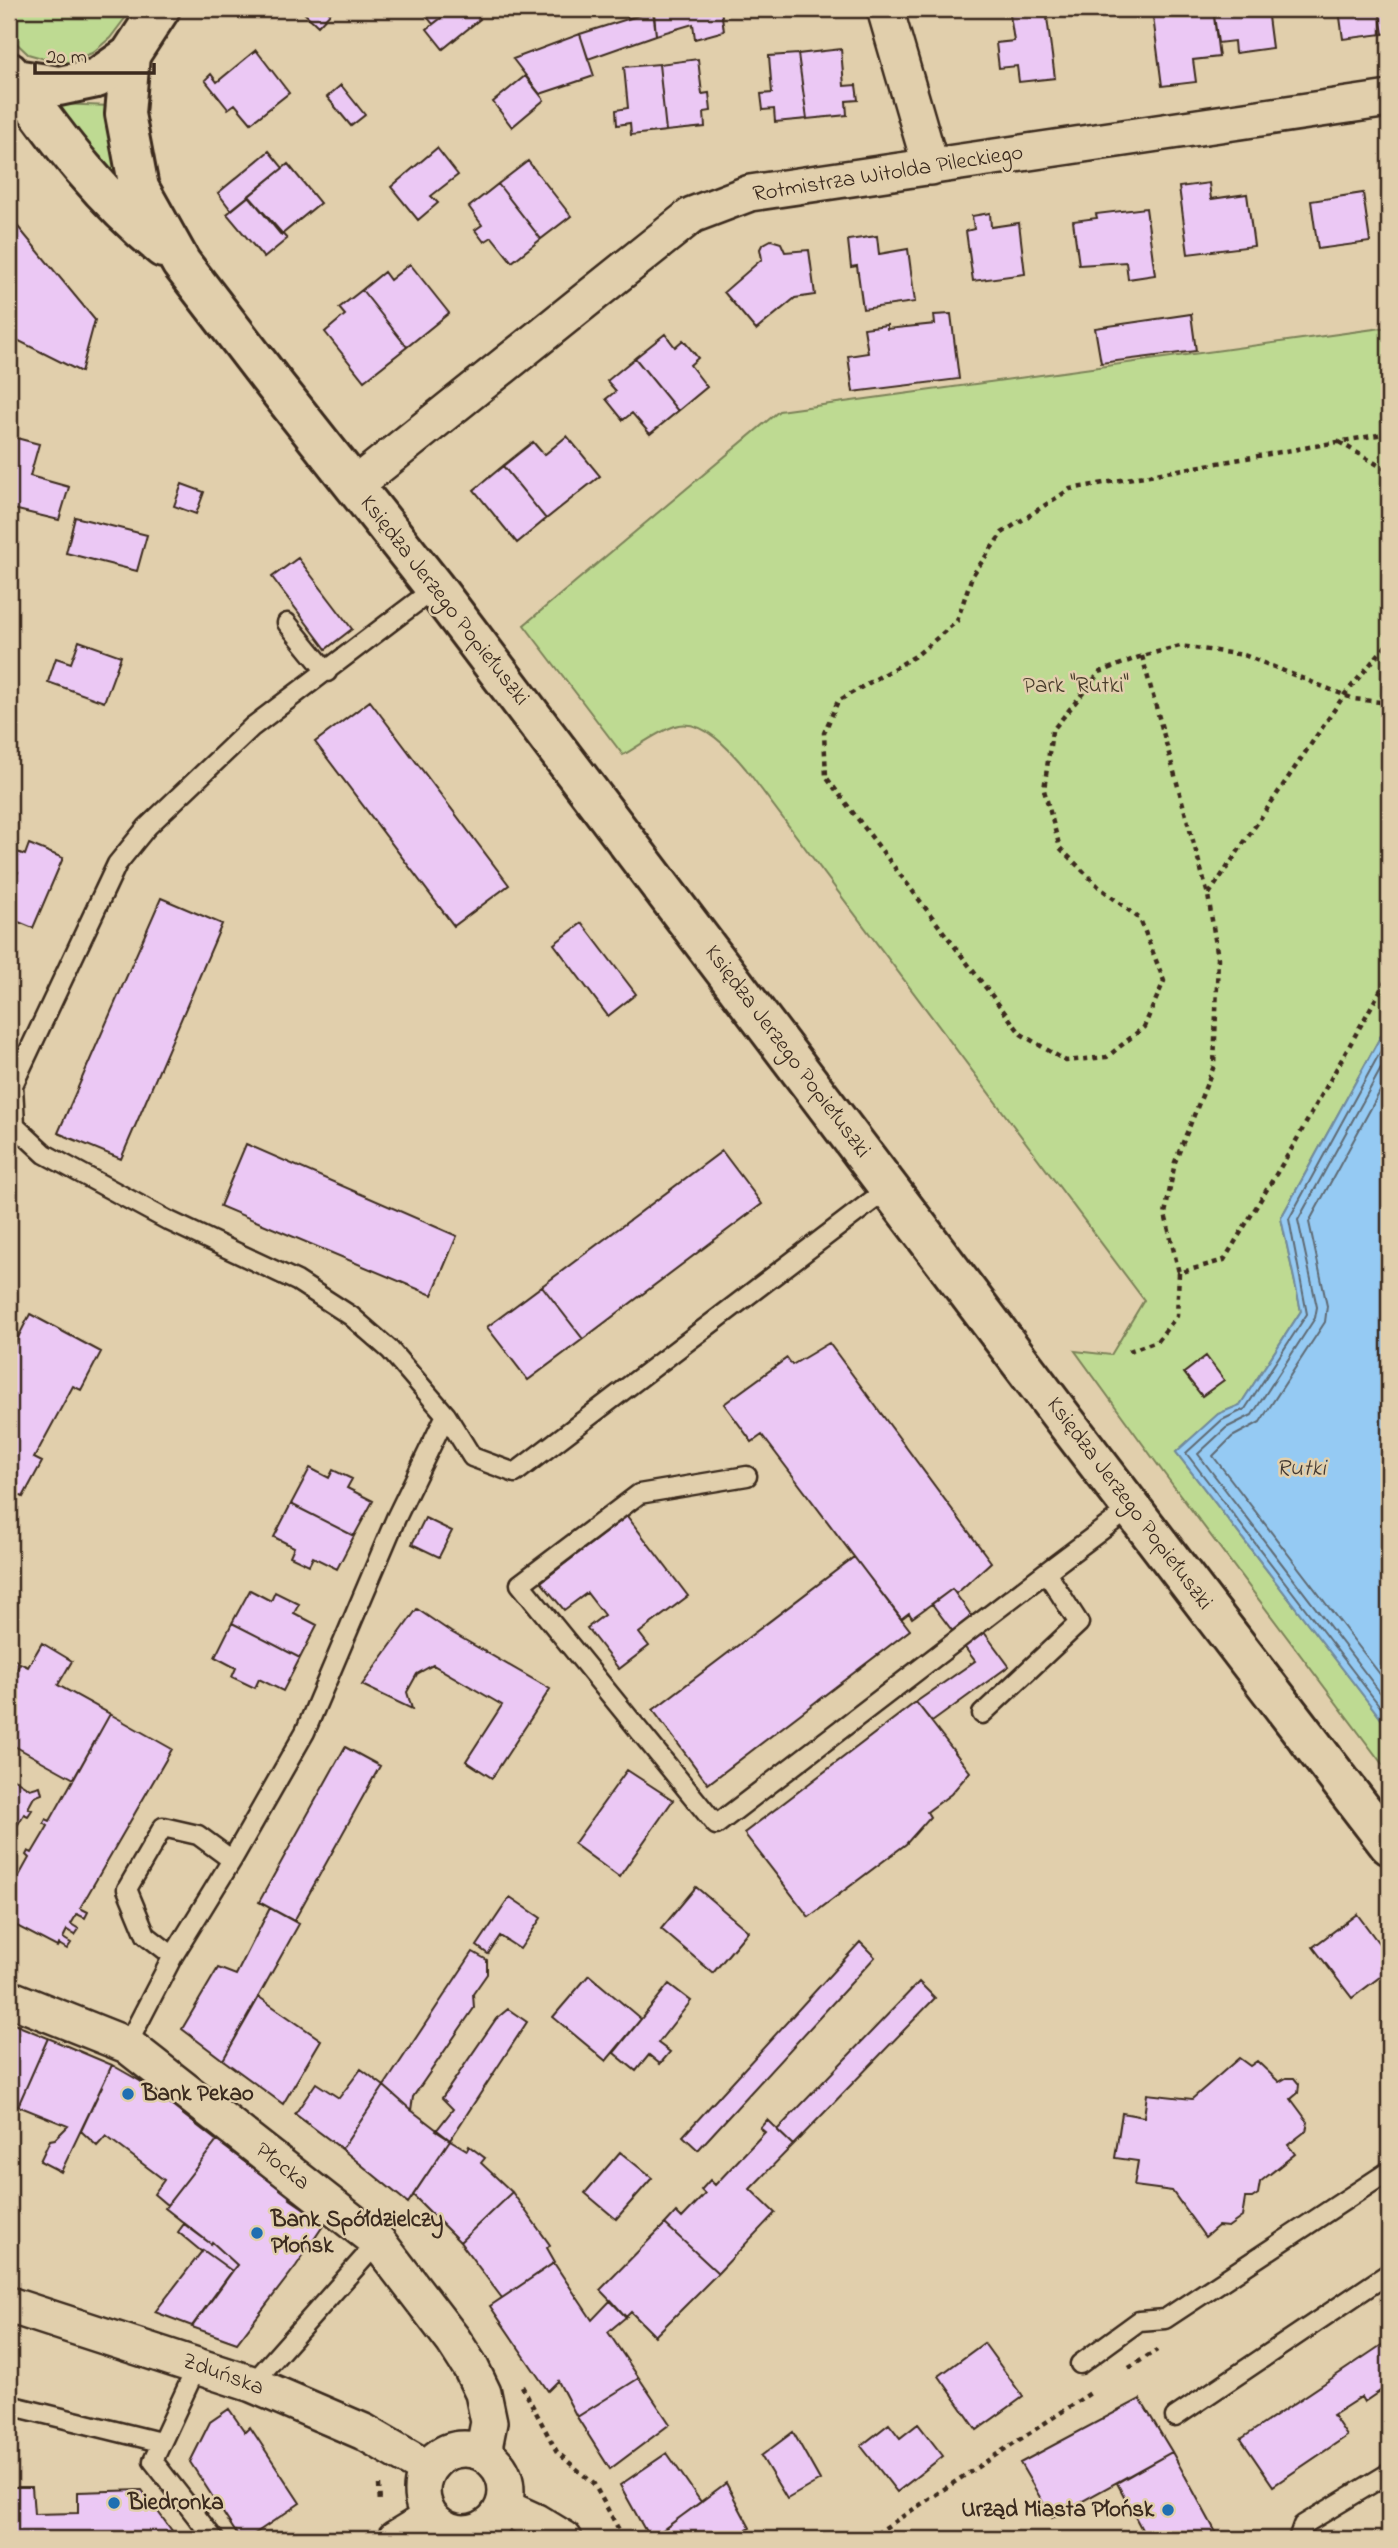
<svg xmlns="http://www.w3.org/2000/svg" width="1398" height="2548" font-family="'Indie Flower',sans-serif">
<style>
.green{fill:#beda92;stroke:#7c8258;stroke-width:2}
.water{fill:#95caf3;stroke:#718a9e;stroke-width:2}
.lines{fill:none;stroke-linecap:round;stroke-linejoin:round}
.shore{stroke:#5f6a73;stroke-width:2}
.building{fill:#ebc8f4;stroke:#3b2a1e;stroke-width:2}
.service-casing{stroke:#3b2a1e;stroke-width:23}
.minor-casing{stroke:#3b2a1e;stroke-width:40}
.tertiary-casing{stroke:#3b2a1e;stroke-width:44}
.secondary-casing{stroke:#3b2a1e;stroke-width:44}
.path{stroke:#3b2a1e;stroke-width:4.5;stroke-dasharray:5 5;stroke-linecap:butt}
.service{stroke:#e1cfac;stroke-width:18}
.minor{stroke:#e1cfac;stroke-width:35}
.tertiary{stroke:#e1cfac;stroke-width:38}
.secondary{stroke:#e1cfac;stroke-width:38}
.poi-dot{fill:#1f6fb2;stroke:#e1cfac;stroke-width:2.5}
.labels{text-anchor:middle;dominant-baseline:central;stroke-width:5;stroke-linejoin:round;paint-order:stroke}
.street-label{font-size:23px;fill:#3b2a1e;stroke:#e1cfac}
.park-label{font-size:23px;fill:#483c2a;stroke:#e1cfac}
.poi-label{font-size:23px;font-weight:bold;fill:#3b2a1e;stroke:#e1cfac;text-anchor:start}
.water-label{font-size:24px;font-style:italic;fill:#443a33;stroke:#e1cfac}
</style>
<rect width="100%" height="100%" fill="#e1cfac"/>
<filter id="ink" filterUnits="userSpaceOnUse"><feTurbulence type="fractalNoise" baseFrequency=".0143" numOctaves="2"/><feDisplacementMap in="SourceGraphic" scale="14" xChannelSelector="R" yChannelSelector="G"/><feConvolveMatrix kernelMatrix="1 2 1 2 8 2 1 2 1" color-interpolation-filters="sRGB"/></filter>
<g filter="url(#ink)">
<path class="green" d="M9,9H132L110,38L92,53L63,64L28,54L9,36Z
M54,104L113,106L126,190Z
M1389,327V1021L1281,1218L1301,1311L1240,1405L1218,1414L1176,1452L1389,1729V1773L1163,1472L1075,1351L1111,1355L1144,1300L746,769C731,751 702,717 675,726C657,732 639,746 623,755L524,625L779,411Z"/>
<path class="water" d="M1389,1021V1729L1176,1452L1218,1414L1240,1405L1301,1311L1281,1218Z"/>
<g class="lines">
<path class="shore" d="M1389,1036L1289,1219L1307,1314L1245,1409L1222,1420L1186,1453L1389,1718
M1389,1054L1298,1220L1317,1307L1315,1318L1252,1415L1226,1428L1198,1454L1389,1704
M1389,1075L1309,1222L1327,1306L1325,1322L1260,1422L1232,1437L1213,1456L1389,1686"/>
</g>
<path class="building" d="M300,9H334L318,26Z
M421,9H453L433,24Z
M453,9H472L480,19L443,49L427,29Z
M624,9H661V10L628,18Z
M666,9H721L724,31L695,39L693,24L656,35L654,12Z
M1152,9H1213L1219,57L1193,60L1196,82L1162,86Z
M1213,9H1267L1272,48L1235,53L1234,41L1218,43Z
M1330,9H1379L1383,34L1343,39L1339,10L1330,11Z
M1379,9H1389V33L1383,34Z
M1046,10L1055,78L1019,82L1017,66L999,68L996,43L1014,41L1010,15Z
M653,11L656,35L588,59L580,34Z
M580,34L594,76L540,94L513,59Z
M841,49L844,86L856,85L858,100L846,101L847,115L807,119L798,54Z
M256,50L289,93L251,123L235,104L228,109L205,80L211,74L217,82Z
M798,54L807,119L775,122L774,109L763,110L761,94L772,93L769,56Z
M698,59L702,94L709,93L711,111L704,112L705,127L666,131L659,64Z
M659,64L666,131L631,135L630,123L617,125L616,110L628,108L624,67Z
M525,76L544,100L512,127L493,102Z
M341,85L365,115L351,126L327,97Z
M437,148L458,175L431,196L438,203L418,220L391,187Z
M269,151L283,168L231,210L218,193Z
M528,161L571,216L541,239L498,184Z
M288,164L320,203L281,235L249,196Z
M1209,183L1211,199L1247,194L1254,246L1188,254L1179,187Z
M498,184L541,239L512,262L492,237L484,242L475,230L482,225L469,207Z
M1363,193L1370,242L1318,249L1311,201Z
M249,196L287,239L264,258L227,214Z
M1146,208L1155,275L1128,279L1126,262L1079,265L1073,221L1097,218L1096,214Z
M990,213L991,227L1019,223L1025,274L973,281L966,231L974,229L972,216Z
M9,216L95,320L81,372L9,336Z
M877,236L879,254L908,249L915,302L863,309L857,266L851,267L848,240Z
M771,240L781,243L785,252L809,250L815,295L795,298L756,330L724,292L762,259L760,249L762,245Z
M410,264L449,313L407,347L362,290L384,272L390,280Z
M362,290L407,347L364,381L325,332L345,315L339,308Z
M951,314L959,379L853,392L848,356L868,353L864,328L887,325V329L935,324L934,315Z
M1191,314L1196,351L1101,363L1095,328Z
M665,334L675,347L683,340L698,358L690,365L707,387L678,411L635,358Z
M635,358L678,411L650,434L632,413L623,420L606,399L616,391L607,381Z
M9,436L39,444L30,476L69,487L59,520L9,508Z
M567,436L600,476L546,519L503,466L533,442L544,455Z
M503,466L546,519L517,543L474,490Z
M182,484L204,492L196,514L174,506Z
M75,517L147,535L137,571L66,553Z
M298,558L352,629L326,649L272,577Z
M79,641L121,656L104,702L48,682L56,658L71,663Z
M370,701L509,885L454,926L315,742Z
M29,844L63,858L33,928L9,918V894L18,872L9,868V849L25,855Z
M161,898L222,924L121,1159L58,1133Z
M582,923L636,994L608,1016L554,944Z
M246,1144L457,1236L432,1295L220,1206Z
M722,1151L762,1204L583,1339L542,1286Z
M542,1286L583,1339L528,1380L487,1327Z
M30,1314L101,1352L81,1390L73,1386L34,1458L42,1462L23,1497L9,1489V1355Z
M829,1343L991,1562L956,1594L952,1589L912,1618L909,1613L901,1619L762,1435L752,1442L724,1404L787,1358L792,1365Z
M1206,1356L1224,1380L1202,1396L1184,1373Z
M310,1468L329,1478L333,1470L352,1479L347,1488L373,1501L354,1536L291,1504Z
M291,1504L354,1536L337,1569L313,1557L309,1565L290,1556L294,1547L274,1537Z
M627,1516L688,1596L639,1633L649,1646L619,1669L587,1628L604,1615L587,1593L564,1610L541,1582Z
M425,1518L452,1531L439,1557L412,1544Z
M854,1557L910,1630L708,1784L653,1710Z
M952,1589L1009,1666L932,1722L916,1702L975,1661L932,1604Z
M250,1590L271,1601L275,1592L299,1604L294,1613L317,1625L300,1658L232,1623Z
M417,1609L451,1632L550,1689L492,1778L466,1761L502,1705L433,1665L417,1674L407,1692L412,1709L362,1685Z
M232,1623L300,1658L283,1691L259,1679L255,1688L232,1677L236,1668L215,1657Z
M42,1643L72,1661L58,1685L110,1714L74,1779L9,1743V1684L20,1663L28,1667Z
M9,1656L20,1663L9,1684Z
M916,1702L970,1772L951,1794L927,1812L930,1817L906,1844L809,1917L744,1833Z
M110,1714L172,1749L80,1908L88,1912L85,1918L77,1914L71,1924L79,1929L75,1935L67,1930L63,1938L71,1943L67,1949L59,1944L57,1947L9,1922V1894L29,1858L26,1855L28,1851L32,1853L48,1826L44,1823L46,1819L50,1821Z
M345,1747L380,1766L294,1921L259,1902Z
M627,1770L673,1800L619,1877L574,1844Z
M9,1776L30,1789L40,1786L42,1794L34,1797L28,1808L32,1810L28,1816L24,1814L9,1840L13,1842L10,1847L9,1846Z
M696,1887L748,1931L713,1973L661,1929Z
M510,1897L541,1918L520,1949L500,1936L488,1954L477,1946Z
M270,1908L299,1924L223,2060L182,2029L218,1968L236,1975Z
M1357,1914L1389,1957V1970L1352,1998L1313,1947Z
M860,1942L875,1957L698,2150L683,2136Z
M473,1952L487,1960V1974L473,1994L474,2008L413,2097L411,2110L384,2086Z
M589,1975L641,2019L606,2061L553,2017Z
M919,1982L935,1998L793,2145L777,2130Z
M669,1984L691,2001L658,2043L670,2052L660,2064L649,2055L636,2071L614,2053Z
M259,1997L321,2040L283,2104L223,2060Z
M508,2009L527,2022L450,2140L436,2131L453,2109L442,2098L496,2019Z
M9,2022L48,2038L18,2106L9,2102Z
M48,2038L112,2065L61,2172L40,2161L50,2140L55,2139L68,2126L18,2106Z
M1239,2058L1250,2066L1257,2061L1279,2082L1286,2078H1294L1299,2084L1298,2093L1291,2099L1308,2122L1306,2131L1288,2145L1295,2154L1260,2182L1258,2194L1252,2198H1245L1242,2217L1228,2227L1218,2226L1205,2237L1172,2191L1134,2186L1138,2161L1115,2158L1122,2113L1144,2117L1147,2094L1192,2099Z
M112,2065L140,2081L217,2141L167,2205L154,2194L164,2180L106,2136L97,2146L81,2131Z
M361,2069L384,2086L342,2149L295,2114L316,2083L339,2098Z
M384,2086L411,2110L450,2140L408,2203L342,2149Z
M767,2120L793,2145L750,2189L775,2213L718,2273L665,2224L676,2212L682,2218L705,2194L701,2190L710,2180L715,2185L765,2132L760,2128Z
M450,2140L467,2150L469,2146L485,2158L481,2163L512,2192L460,2242L413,2195Z
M217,2141L291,2197L290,2199L325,2223L296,2266L237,2343L192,2327L237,2265L212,2242L211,2244L165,2208Z
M620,2152L652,2178L616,2219L585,2193Z
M512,2192L550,2245L547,2248L555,2262L502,2298L460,2242Z
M184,2224L211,2244L212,2242L237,2265L232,2271L203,2250L202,2252L178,2232Z
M665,2224L718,2273L655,2336L631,2312L626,2317L600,2290Z
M203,2250L232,2271L192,2326L155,2312Z
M554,2263L592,2320L611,2300L626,2317L608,2332L639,2378L577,2417L558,2381L548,2391L490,2306Z
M1389,2340V2385L1364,2402L1361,2397L1333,2415L1347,2436L1273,2486L1241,2439Z
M984,2343L1023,2397L977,2430L939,2376Z
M639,2378L670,2424L610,2469L577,2417Z
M1140,2399L1172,2452L1052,2518L1020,2463Z
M229,2409L245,2432L250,2427L300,2503L247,2539H240L190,2462L210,2422Z
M889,2424L900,2438L918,2424L943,2456L897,2492L861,2446Z
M793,2432L820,2480L787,2499L761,2456Z
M1172,2452L1219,2538L1216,2539H1147L1117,2483Z
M667,2453L701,2502L650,2539L620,2485Z
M9,2482V2487H32L34,2514L78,2513V2492L142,2490L178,2539H9Z
M726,2483L750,2528L732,2539H651Z"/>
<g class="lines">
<defs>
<path id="service" d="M435,588L252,727L147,827L117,864L13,1085L15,1126L45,1154L169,1221L297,1281L351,1316L390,1350L446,1415L472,1457L515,1473L890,1187
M287,623L327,672
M747,1476L639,1494L520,1584L716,1825L1046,1572
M982,1714L1079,1623L1046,1572L1131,1508
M173,1956L146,1935L127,1889L163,1827L198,1835L232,1860
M127,2045L173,1956L232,1860L305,1732L396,1518L446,1415
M198,2364L153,2461L214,2539
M1080,2364L1139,2321L1165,2319L1389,2171
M252,2384L378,2242
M9,2405L160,2442
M1175,2417L1389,2273
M1298,2539L1303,2525L1389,2473"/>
<path id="minor" d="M885,9L931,167
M355,485L692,215L750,193L1389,99
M9,1998L127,2045L378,2242L453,2340L471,2368L483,2393L489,2422L483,2453
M9,2305L252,2384L364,2432L428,2469
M422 2491a42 42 0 1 1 84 0a42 42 0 1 1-84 0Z
M503,2507L536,2522L564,2539
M395,2539L431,2517"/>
<path id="tertiary" d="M130,55L125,114L139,188L181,263L270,379L435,588L1065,1421L1389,1845
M15,79C59,142 103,199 163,248"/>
<path id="secondary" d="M9,72L15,79L59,86L97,78L130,55L160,9"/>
</defs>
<use href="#service" class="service-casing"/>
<use href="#minor" class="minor-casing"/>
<use href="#tertiary" class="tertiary-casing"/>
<use href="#secondary" class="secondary-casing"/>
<path class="path" d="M1389,433L1070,489L1002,533L972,576L957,621L917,655L838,701L824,733L826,777L1021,1034L1066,1061L1107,1057L1144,1027L1164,981L1140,919L1099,887L1060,848L1044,790L1052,731L1100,672L1142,656L1180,646L1244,655L1354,699L1389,703
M1339,442L1385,469L1389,474
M1142,656L1208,895L1218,958L1214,1066L1175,1162L1165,1214L1179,1273
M1209,894L1345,694L1389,642
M1129,1351L1157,1341L1177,1316L1179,1273L1224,1260L1292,1148L1389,975
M1129,2368L1157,2350
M522,2386L557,2452L594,2484L624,2539
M379,2485L380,2504
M868,2539L1092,2392"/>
<use href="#service" class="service"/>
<use href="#minor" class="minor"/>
<use href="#tertiary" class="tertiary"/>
<use href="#secondary" class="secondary"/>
</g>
</g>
<g class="poi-dot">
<circle cx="128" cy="2094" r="7"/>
<circle cx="257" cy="2233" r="7"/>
<circle cx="114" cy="2503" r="7"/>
<circle cx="1168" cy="2510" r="7"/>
</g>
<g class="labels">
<g class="street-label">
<text transform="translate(888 174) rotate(-9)">Rotmistrza Witolda Pileckiego</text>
<text transform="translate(444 601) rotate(52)">Księdza Jerzego Popiełuszki</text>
<text transform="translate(787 1052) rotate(53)">Księdza Jerzego Popiełuszki</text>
<text transform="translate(1129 1504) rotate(53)">Księdza Jerzego Popiełuszki</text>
<text transform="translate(282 2167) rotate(38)">Płocka</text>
<text transform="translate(223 2375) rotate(20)">Zduńska</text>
</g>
<g class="park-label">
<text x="1076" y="686">Park "Rutki"</text>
</g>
<g class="poi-label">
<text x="142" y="2094">Bank Pekao</text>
<text x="271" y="2220">Bank Spółdzielczy<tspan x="271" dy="26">Płońsk</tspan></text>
<text x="128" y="2503">Biedronka</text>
<text x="1154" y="2510" text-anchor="end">Urząd Miasta Płońsk</text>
</g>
<g class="water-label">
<text x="1301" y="1469">Rutki</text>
</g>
</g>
<rect width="1398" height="2548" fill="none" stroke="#e1cfac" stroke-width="35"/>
<rect x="18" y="18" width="1363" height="2513" fill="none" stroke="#3b2a1e" stroke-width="2.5" filter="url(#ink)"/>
<path d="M35 63v10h119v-10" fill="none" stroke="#3b2a1e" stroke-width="3.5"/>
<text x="46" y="63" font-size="21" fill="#3b2a1e" stroke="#e1cfac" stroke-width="5" paint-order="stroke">20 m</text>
</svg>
